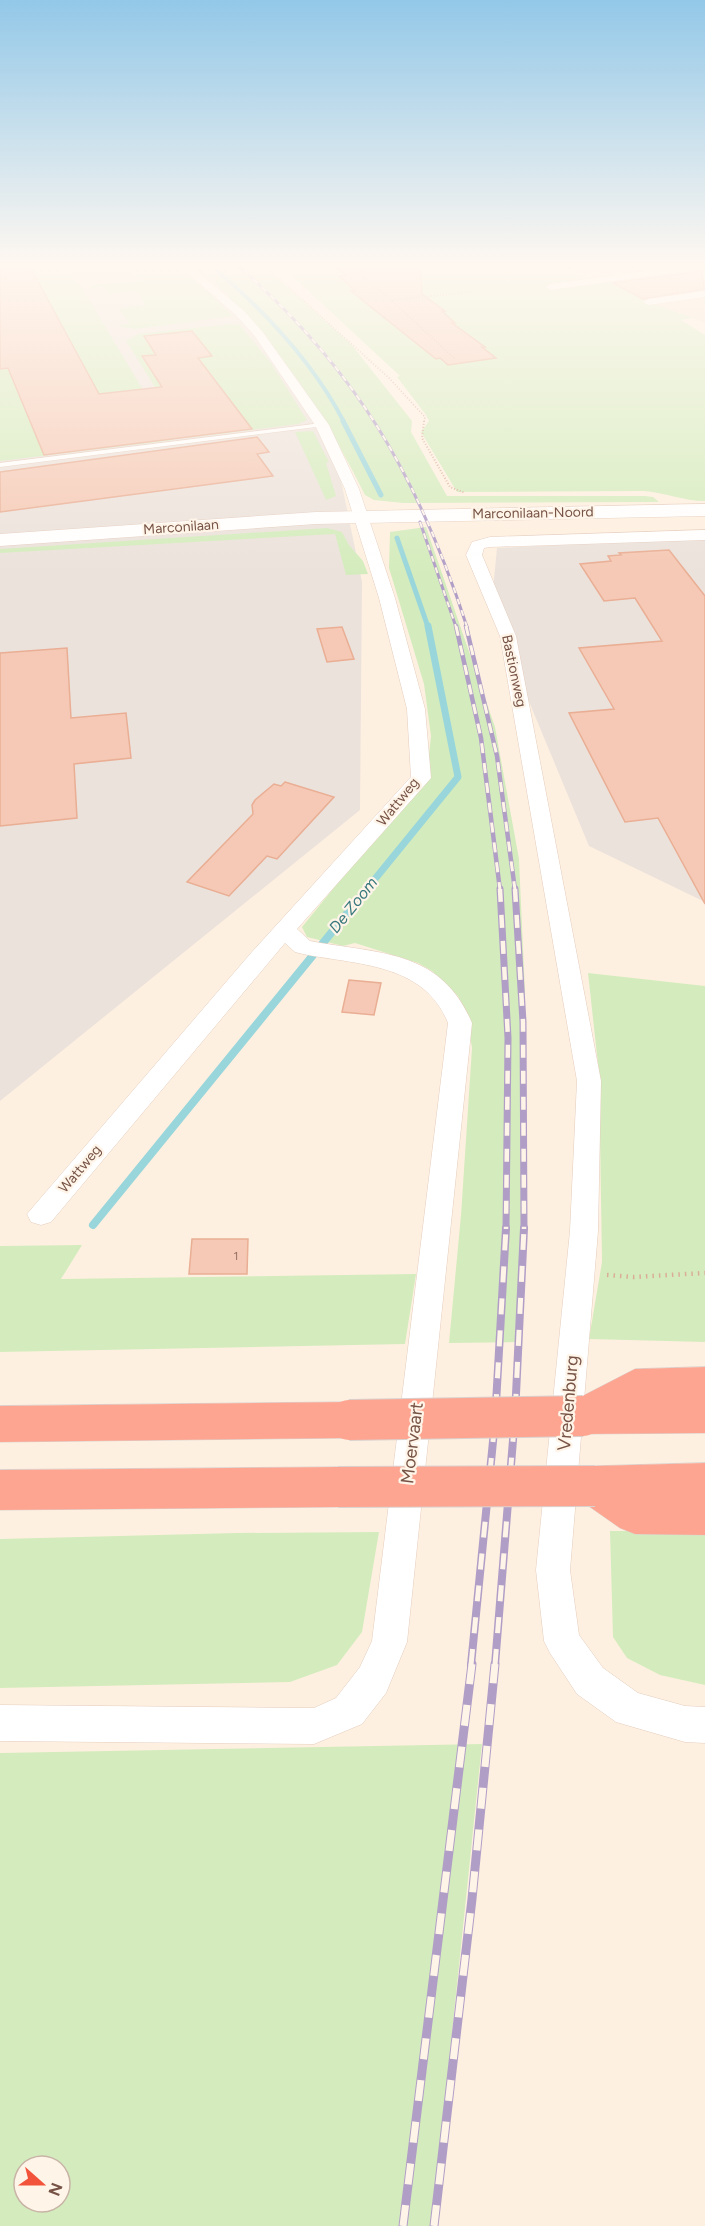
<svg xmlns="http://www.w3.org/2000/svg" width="705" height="2226" font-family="Figtree,sans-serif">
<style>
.residential{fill:#f6e0ce}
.industrial{fill:#ece2dc}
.green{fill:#d4ecbd;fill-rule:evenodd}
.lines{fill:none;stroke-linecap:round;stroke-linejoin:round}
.stream-far3{stroke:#99d6db;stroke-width:4}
.stream-far2{stroke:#99d6db;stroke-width:5}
.stream-far1{stroke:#99d6db;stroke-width:7}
.stream{stroke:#99d6db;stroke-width:8}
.building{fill:#f5c9b5;stroke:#e9ae94;stroke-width:1.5}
.service-casing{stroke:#e4cdbe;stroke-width:1}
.minor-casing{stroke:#e4cdbe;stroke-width:1}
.tertiary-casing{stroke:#e4cdbe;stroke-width:1}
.motorway-casing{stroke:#dbd2cf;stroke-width:1}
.path-far2{stroke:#daad99;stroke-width:1.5;stroke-dasharray:1 2;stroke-linecap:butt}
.path-far1{stroke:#daad99;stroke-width:2;stroke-dasharray:1 2;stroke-linecap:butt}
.path{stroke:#daad99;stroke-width:4.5;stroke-dasharray:1.5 5;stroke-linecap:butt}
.service{fill:#fff;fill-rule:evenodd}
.minor{fill:#fff;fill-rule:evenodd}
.tertiary{fill:#fff;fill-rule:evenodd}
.motorway{fill:#fda591;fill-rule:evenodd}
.rail-far4-casing{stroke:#b19ec7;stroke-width:3}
.rail-far3-casing{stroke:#b19ec7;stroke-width:4.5}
.rail-far2-casing{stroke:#b19ec7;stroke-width:7}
.rail-far1-casing{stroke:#b19ec7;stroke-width:8}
.rail-casing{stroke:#b19ec7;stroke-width:9}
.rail-far4{stroke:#fff4e8;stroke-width:2;stroke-dasharray:6;stroke-linecap:butt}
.rail-far3{stroke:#fff4e8;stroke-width:3;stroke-dasharray:10;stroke-linecap:butt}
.rail-far2{stroke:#fff4e8;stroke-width:4.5;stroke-dasharray:13;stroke-linecap:butt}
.rail-far1{stroke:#fff4e8;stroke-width:5;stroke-dasharray:16;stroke-linecap:butt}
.rail{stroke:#fff4e8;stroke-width:7;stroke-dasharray:21;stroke-linecap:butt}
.motorway-bridge-casing{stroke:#dbd2cf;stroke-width:42;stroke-linecap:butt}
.motorway-bridge{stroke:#fda591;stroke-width:40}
.labels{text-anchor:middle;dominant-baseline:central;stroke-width:4.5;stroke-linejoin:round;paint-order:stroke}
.number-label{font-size:12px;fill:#967061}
.far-street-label{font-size:14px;fill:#765345;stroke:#fff4e8}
.water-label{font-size:16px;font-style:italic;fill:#38787d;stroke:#fff4e8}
.near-street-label{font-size:18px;fill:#765345;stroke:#fff4e8}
</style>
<rect width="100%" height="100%" fill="#fef0e0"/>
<path class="residential" d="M520,263H705V323L693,318Z"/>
<path class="industrial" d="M0,263H207L320,379L362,582L360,810L0,1101Z
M705,537V902L589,846L491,610L497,548Z"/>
<path class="green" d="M27,263H67L173,440L0,461V370L19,368L123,442Z
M127,263H178L233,316L135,329L116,326L130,324L119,309L146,305L136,291L109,294L104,287L92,288L89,285L139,280Z
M193,263H261L351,344L412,421L411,432L447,496H645L653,497L659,502L403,503L374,500L365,495C321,406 268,328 193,263Z
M278,263H529L560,270L551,266L565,263L579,268L566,272L609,281L649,301L641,300L693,318L681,320L705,335V501C683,501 667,493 644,491L457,492L421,432L429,421L426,415L397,377L400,376Z
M232,324L240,325L271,363L307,420L298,424L187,438L126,341L138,334ZM223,391L250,428L166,398Z
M313,431L329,462L326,463L336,496L326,500L295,432Z
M426,527L495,727L519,859L525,993L520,1342L449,1343L461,1215L472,1048L467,1016L458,996L432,971L418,963L355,943L343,946L307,937L302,927L385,825L428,764L431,736L424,684L389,568L390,532Z
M327,528L342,532L349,545L363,561L368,574L346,575L335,534L0,553V549Z
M588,973L705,986V1342L589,1339L602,1262L599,1073Z
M82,1245L61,1279L416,1274L405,1344L0,1352V1246Z
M610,1531H705V1685L660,1675L627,1658L613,1637Z
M379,1532L362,1632L337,1665L290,1682L0,1688V1539L237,1533Z
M482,1744L432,2226H0V1753ZM24,2166H60V2202H24Z"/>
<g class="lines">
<path class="stream-far3" d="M208,263C262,308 312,360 344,422"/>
<path class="stream-far2" d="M343,421L381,495
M397,538L428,627"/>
<path class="stream-far1" d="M366,890L458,777L428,626"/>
<path class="stream" d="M93,1225L367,889"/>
</g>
<path class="building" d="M28,263L99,394L162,387L142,356L156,355L144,336L192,331L212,356L198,358L252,429L44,455L8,368L0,369V265Z
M330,263H420L422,294L445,311H442L455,323H452L485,347H482L496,358L448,365L440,358L436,359L351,291H355L339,276L346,275Z
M702,271L704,289L643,299L613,283Z
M257,437L269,452L257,454L273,476L0,512V472Z
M669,550L705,596V904L658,818L625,822L569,713L614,709L579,648L662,641L635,598L604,601L580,564L611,561L608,556L621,555L619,553Z
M342,627L354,659L327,662L317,629Z
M67,648L71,718L126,713L131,758L74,764L77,818L0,826V653Z
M285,782L334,797L277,859L267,856L229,896L187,882L253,814L252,805L255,800L274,784L281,786Z
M349,980L381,983L374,1015L342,1012Z
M192,1239H248L247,1274H189Z"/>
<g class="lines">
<defs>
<path id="service" d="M322,423L324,426L0,467V463Z"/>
<path id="minor" d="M176,263H187L243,310L262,331L329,425L359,489L395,598L425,709L431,778L297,929L310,941C379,954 441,949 472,1023L407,1642L386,1693L362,1724L314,1744L0,1741V1705L314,1708L336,1698L360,1667L372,1641L448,1023C424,963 358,965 303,954L295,952L285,943L51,1222L41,1225L31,1222L27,1214L251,953L411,777L407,709L379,598L345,489L315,425L254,335L235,314Z
M705,263V268L551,290L546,287L551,284Z
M705,291V297L648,305L643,302L648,299Z
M705,530V540L490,547L484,548L482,555L516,636L601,1081L598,1231L570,1570L579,1635L603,1668L638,1693L685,1706L705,1707V1743L685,1742L616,1722L577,1694L550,1653L544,1641L536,1570L570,1231L577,1081L500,636L466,555L472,542L490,537Z"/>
<path id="tertiary" d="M705,504V516L316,524L0,546V534L316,512Z"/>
<path id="motorway" d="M705,1367V1433L583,1434L569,1429L563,1416L569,1403L635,1369Z
M349,1402L363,1407L369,1420L363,1433L349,1438L0,1442V1406Z
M705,1463V1535L635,1534L620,1528L580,1500L574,1486L580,1472L595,1466Z
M338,1467L353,1473L359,1487L353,1501L338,1507L0,1510V1470Z"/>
</defs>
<use href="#service" class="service-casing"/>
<use href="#minor" class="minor-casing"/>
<use href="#tertiary" class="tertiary-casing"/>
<use href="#motorway" class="motorway-casing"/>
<path class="path-far2" d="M262,263L389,378L425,417L424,422
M351,263L363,273L360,275L392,300L472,292
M392,301L455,359"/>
<path class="path-far1" d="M424,421L422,438L450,487L465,493"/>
<path class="path" d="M607,1275L633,1277L705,1273"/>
<use href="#service" class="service"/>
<use href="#minor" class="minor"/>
<use href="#tertiary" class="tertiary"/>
<use href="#motorway" class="motorway"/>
<defs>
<path id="rail-far4" d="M235,263C356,368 418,476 467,627
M420,522L456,627"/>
<path id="rail-far3" d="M456,626L481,738L500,890
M466,626L497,756L515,890"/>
<path id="rail-far2" d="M500,889L508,1038L506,1229
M515,889L523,1022L524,1229"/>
<path id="rail-far1" d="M471,1665L495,1421L506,1228
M495,1665L515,1415L524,1228"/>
<path id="rail" d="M403,2226L472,1664
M434,2226L472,1899L495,1664"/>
</defs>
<use href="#rail-far4" class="rail-far4-casing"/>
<use href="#rail-far3" class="rail-far3-casing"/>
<use href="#rail-far2" class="rail-far2-casing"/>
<use href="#rail-far1" class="rail-far1-casing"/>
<use href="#rail" class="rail-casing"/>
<use href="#rail-far4" class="rail-far4"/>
<use href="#rail-far3" class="rail-far3"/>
<use href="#rail-far2" class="rail-far2"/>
<use href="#rail-far1" class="rail-far1"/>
<use href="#rail" class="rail"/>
<defs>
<path id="motorway-bridge" d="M349,1420L583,1416
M338,1487L595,1486"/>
</defs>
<use href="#motorway-bridge" class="motorway-bridge-casing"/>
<use href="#motorway-bridge" class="motorway-bridge"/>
</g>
<linearGradient id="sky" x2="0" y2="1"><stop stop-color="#93c8e8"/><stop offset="0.46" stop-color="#fff8f1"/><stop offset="1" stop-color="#fff8f1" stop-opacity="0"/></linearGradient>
<rect width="705" height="574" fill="url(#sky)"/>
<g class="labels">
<g class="number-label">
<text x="236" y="1256">1</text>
</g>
<g class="far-street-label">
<text transform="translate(533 513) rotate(-1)">Marconilaan-Noord</text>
<text transform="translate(181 527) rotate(-4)">Marconilaan</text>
<text transform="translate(514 671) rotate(78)">Bastionweg</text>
<text transform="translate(398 802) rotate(-51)">Wattweg</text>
<text transform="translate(80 1169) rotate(-50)">Wattweg</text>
</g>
<g class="water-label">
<text transform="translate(353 905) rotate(-51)">De Zoom</text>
</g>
<g class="near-street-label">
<text transform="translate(568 1403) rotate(-85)">Vredenburg</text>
<text transform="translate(412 1443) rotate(-83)">Moervaart</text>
</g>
</g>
<g transform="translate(42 2184) rotate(111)"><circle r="28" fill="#fff4e8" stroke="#c8b4a7" stroke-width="1.5"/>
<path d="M0-4.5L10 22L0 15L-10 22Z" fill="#f2543b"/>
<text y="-9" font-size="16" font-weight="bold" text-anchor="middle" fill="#765345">N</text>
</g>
</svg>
